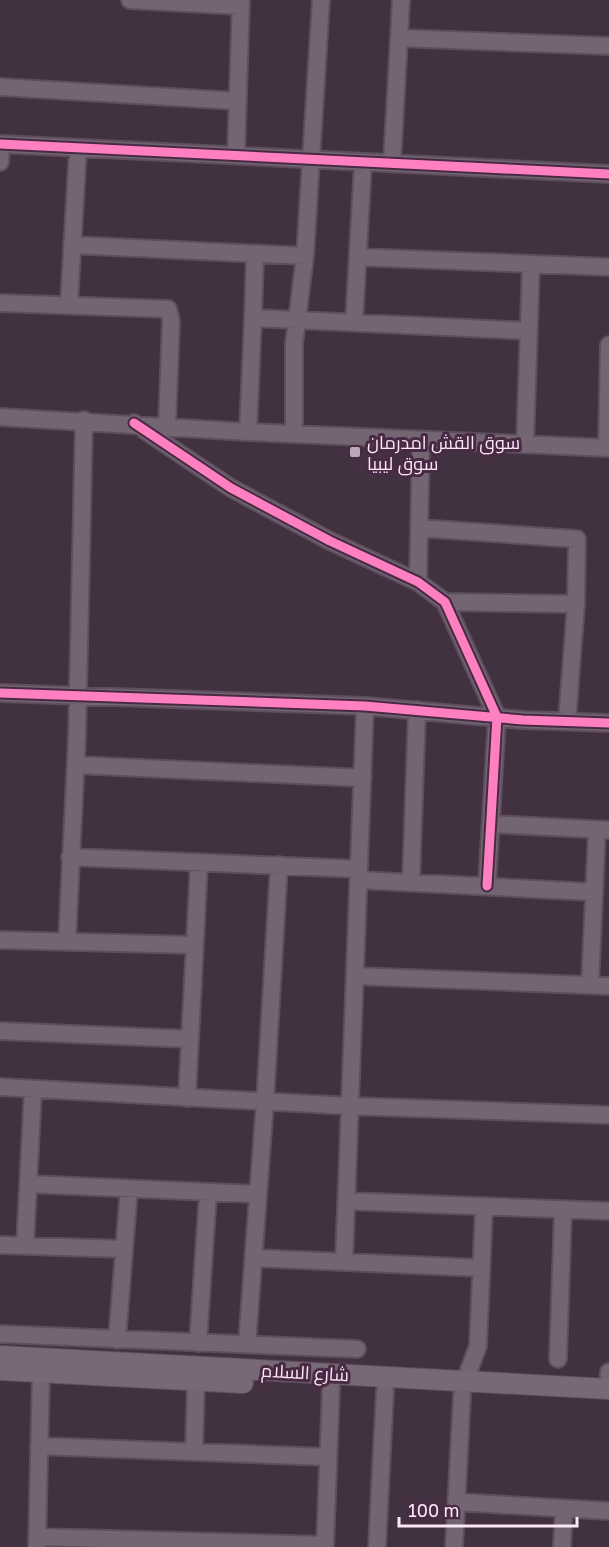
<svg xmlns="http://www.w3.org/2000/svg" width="609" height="1547" font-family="'Golos Text',Cairo,sans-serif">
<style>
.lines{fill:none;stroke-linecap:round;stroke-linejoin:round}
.minor-casing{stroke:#5e4f5d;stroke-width:20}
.major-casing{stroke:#5e4f5d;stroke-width:22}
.minor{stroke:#736571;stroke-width:16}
.major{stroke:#786976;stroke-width:20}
.cycleway-casing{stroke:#492a45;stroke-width:13}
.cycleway{stroke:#ff80c0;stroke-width:9}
.poi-dot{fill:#baa7b8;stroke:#492a45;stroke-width:2}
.labels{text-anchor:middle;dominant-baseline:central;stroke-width:6;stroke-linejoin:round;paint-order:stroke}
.poi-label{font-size:18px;fill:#fbe7f8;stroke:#492a45;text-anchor:start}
.street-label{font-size:18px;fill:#fbe7f8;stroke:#492a45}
</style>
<rect width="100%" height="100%" fill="#423140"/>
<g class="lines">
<defs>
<path id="minor" d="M130,0L241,6
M401,0L399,38L609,46
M0,87L237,101
M0,144L609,174
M236,155L241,0
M0,162L1,144
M392,163L399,38
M72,245L305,256
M255,255L253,318L529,331
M358,257L609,267
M0,303L168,309L171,321L167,426
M69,304L78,148
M354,323L363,163
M0,417L248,432L609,448
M134,423L231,488L330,541L418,582L445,602L497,717L487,886
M248,432L253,318
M294,434V344L305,256L321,0
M525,445L531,264
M607,448L609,345
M419,528L577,539L576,604L567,721
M418,582L421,440
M445,602L576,604
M0,693L365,706L523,720L609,723
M76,765L363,778
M491,824L609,830
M70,857L359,869
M359,880L593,892
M411,883L417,710
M0,940L194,945
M67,942L77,737L84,420
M355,976L609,986
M590,985L597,830
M0,1031L190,1039
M0,1087L350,1106L609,1115
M187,1098L199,863
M28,1184L257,1194
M346,1201L609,1211
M0,1245L124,1249
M25,1246L33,1089
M254,1258L481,1268
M344,1261L365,706
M0,1334L357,1349
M117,1340L129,1189
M198,1343L208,1193
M247,1344L265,1102L279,865
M558,1359L563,1210
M465,1381L478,1346L484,1207
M608,1389L609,1372
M39,1446L328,1457
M194,1452L196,1381
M457,1502L609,1511
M37,1537L325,1545
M37,1546L41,1373
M325,1547L331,1387
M377,1547L385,1391
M454,1547L462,1395
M562,1547L564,1509"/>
<path id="major" d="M0,1356L609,1389
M0,1370L243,1383"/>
</defs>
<use href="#minor" class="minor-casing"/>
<use href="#major" class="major-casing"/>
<use href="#minor" class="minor"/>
<use href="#major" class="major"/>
<defs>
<path id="cycleway" d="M0,144L609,174
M134,423L231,488L330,541L418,582L445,602L497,717L487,886
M0,693L365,706L523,720L609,723"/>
</defs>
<use href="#cycleway" class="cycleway-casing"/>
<use href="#cycleway" class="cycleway"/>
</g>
<rect class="poi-dot" x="349" y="446" width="12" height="12" rx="3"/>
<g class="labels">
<g class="poi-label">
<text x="367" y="442">سوق القش امدرمان<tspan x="367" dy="21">سوق ليبيا</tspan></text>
</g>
<g class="street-label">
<text transform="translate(305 1372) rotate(3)">شارع السلام</text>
</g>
</g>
<path d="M399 1517v9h178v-9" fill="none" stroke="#fbe7f8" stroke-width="3"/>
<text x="408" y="1517" font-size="18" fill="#fbe7f8" stroke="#492a45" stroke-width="4.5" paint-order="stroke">100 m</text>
</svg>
